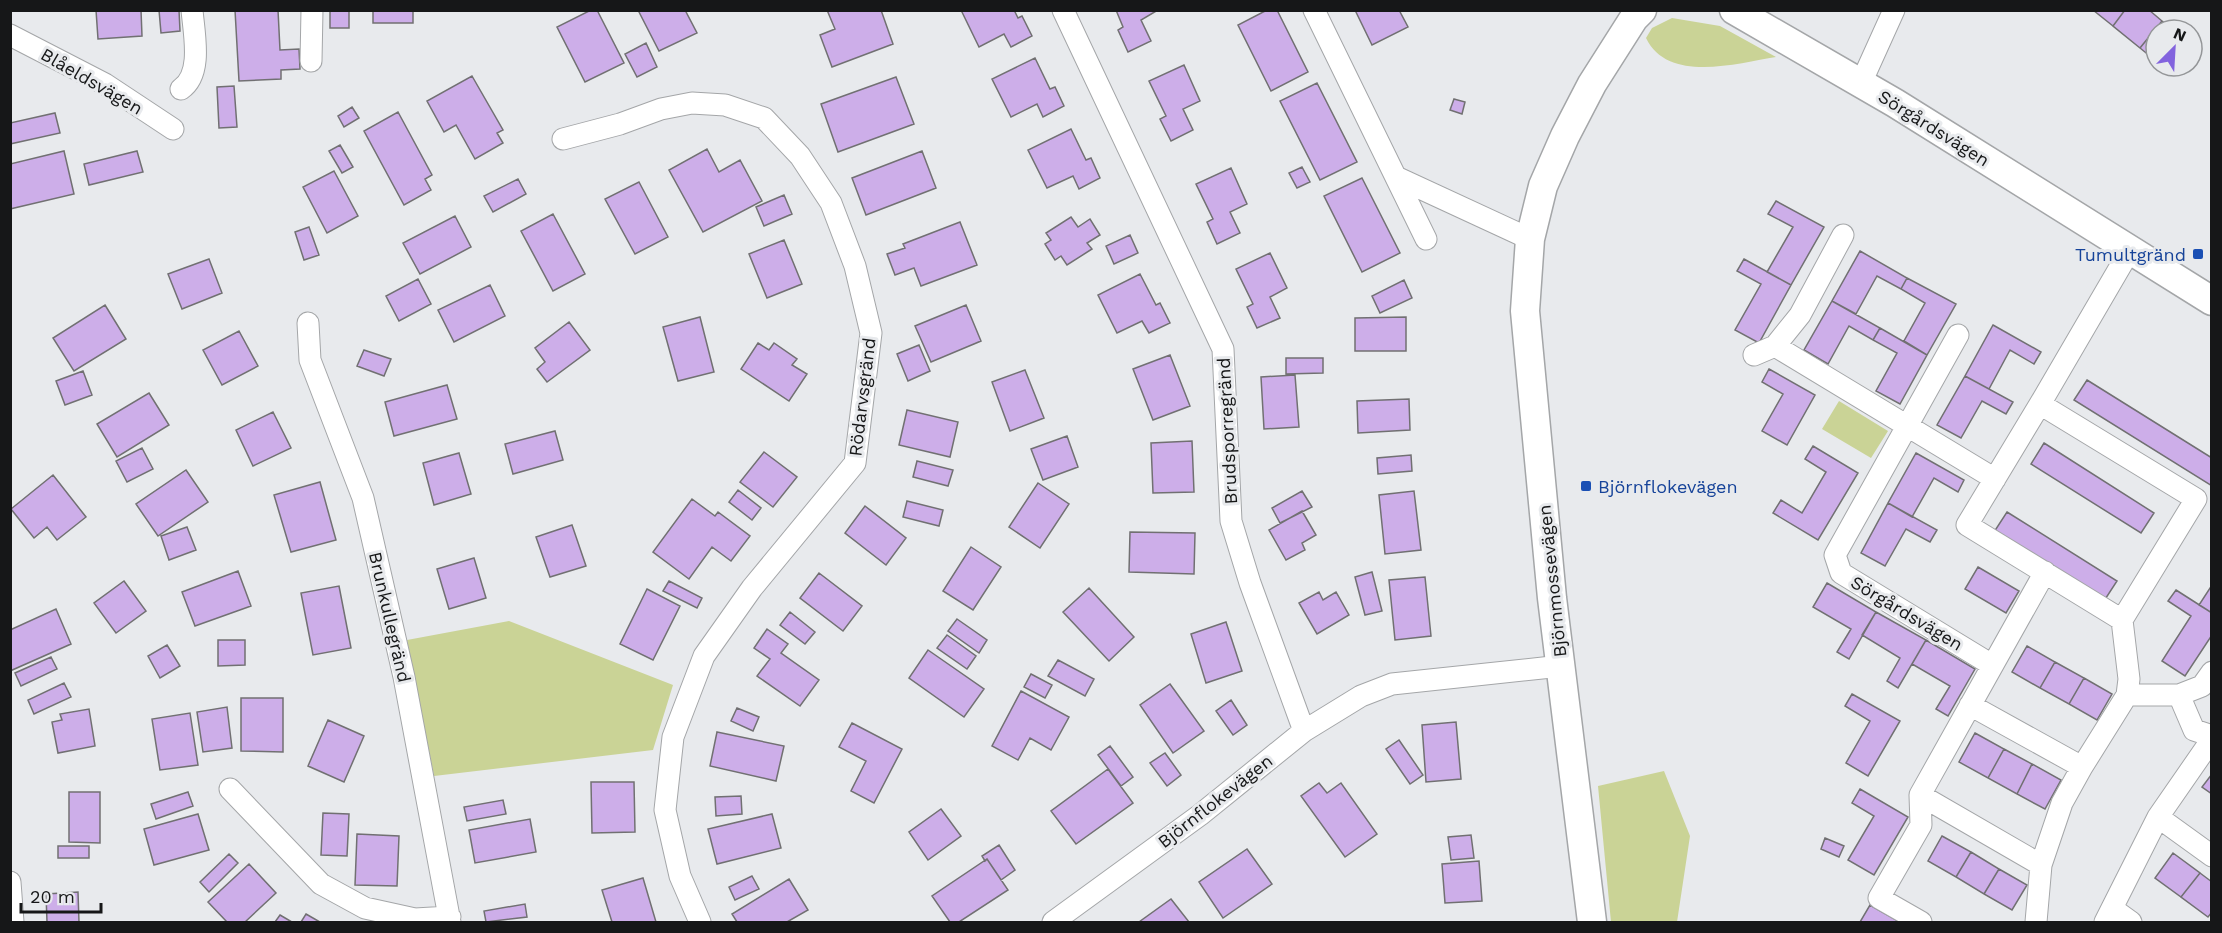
<svg xmlns="http://www.w3.org/2000/svg" width="2222" height="933" font-family="'Work Sans',sans-serif">
<style>
.green{fill:#cad396}
.building{fill:#cdaee9;stroke:#717072;stroke-width:1.5}
.lines{fill:none;stroke-linecap:round;stroke-linejoin:round}
.street-casing{stroke:#a4a6a8;stroke-width:23}
.secondary-casing{stroke:#a4a6a8;stroke-width:31}
.street{stroke:#fff;stroke-width:21}
.secondary{stroke:#fff;stroke-width:28}
.transit-dot{fill:#1a4fb4;stroke:#e8eaed;stroke-width:2}
.labels{text-anchor:middle;dominant-baseline:central;stroke-width:6;stroke-linejoin:round;paint-order:stroke}
.street-label{font-size:18px;fill:#161718;stroke:#e8eaed}
.transit-label{font-size:18px;fill:#164399;stroke:#e8eaed;text-anchor:end}
</style>
<rect width="100%" height="100%" fill="#e8eaed"/>
<path class="green" d="M1672,18L1720,26L1776,57C1738,63 1668,84 1646,38L1652,28Z
M1839,401L1888,431L1871,458L1822,429Z
M509,621L673,685L653,750L434,776L407,640Z
M1664,771L1690,836L1677,922H1611L1598,786Z"/>
<path class="building" d="M96,10H141L142,36L98,39Z
M159,10H179L180,31L161,33Z
M235,10H278L280,50L299,49L300,69L281,70V79L239,81Z
M330,10H349V28H330Z
M373,10H413V23H373Z
M591,10H597L624,63L585,82L557,27Z
M638,10H685L697,33L659,51Z
M827,10H881L893,44L832,67L820,35L835,29Z
M961,10H1014L1018,18L1022,16L1032,36L1011,47L1004,34L979,47Z
M1116,10H1158L1141,20L1151,41L1128,52L1118,30L1123,27Z
M1267,10H1277L1308,72L1271,91L1238,25Z
M1355,10H1399L1408,27L1372,45Z
M2093,10H2125L2113,26Z
M2125,10H2149L2162,21L2140,48L2113,26Z
M2162,21L2174,30H2156V61L2140,48Z
M646,43L657,67L637,77L625,54Z
M1035,58L1050,89L1055,87L1064,106L1043,117L1037,104L1011,117L992,79Z
M1184,65L1200,101L1183,109L1193,130L1171,141L1160,119L1166,116L1149,81Z
M472,76L503,130L497,133L503,143L475,159L456,125L444,132L427,101Z
M896,77L914,124L838,152L821,104Z
M1317,83L1357,162L1320,180L1280,101Z
M234,86L237,127L219,128L217,87Z
M1454,99L1465,102L1462,114L1450,110Z
M352,107L359,118L344,127L338,116Z
M398,112L432,175L425,179L431,190L404,205L364,131Z
M55,113L60,133L10,144V123Z
M1071,129L1086,160L1091,158L1100,178L1079,189L1073,176L1047,188L1028,150Z
M340,145L353,167L342,173L329,151Z
M707,149L719,172L740,160L762,201L703,232L669,170Z
M64,151L74,194L10,209V164Z
M137,151L143,172L89,185L84,164Z
M922,151L936,188L866,215L852,178Z
M1302,167L1310,182L1297,188L1289,173Z
M1231,168L1247,204L1230,212L1240,233L1217,244L1207,222L1213,219L1196,184Z
M334,171L358,216L327,233L303,187Z
M1362,178L1400,253L1362,272L1324,196Z
M518,179L526,194L493,212L484,196Z
M639,182L668,237L635,254L605,199Z
M784,195L792,214L764,226L756,207Z
M1776,201L1824,227L1791,285L1767,272L1793,227L1768,214Z
M553,214L585,274L553,291L521,231Z
M455,216L471,247L420,274L403,243Z
M1071,217L1078,227L1090,219L1100,235L1087,243L1092,249L1067,265L1061,256L1055,260L1045,244L1051,240L1046,233Z
M960,222L977,265L921,286L914,268L895,275L887,254L905,248L903,244Z
M309,227L319,255L304,260L295,232Z
M1130,235L1138,253L1114,264L1106,246Z
M784,240L802,284L767,298L749,254Z
M1860,251L1907,278L1901,289L1877,276L1856,314L1832,301Z
M1270,253L1287,288L1270,297L1280,318L1257,328L1247,307L1253,304L1236,269Z
M209,259L222,293L182,309L168,274Z
M1744,259L1791,285L1759,343L1735,330L1761,284L1737,271Z
M1140,274L1156,305L1160,303L1170,323L1149,333L1142,321L1117,333L1098,295Z
M1907,278L1956,304L1927,355L1904,341L1925,303L1901,289Z
M418,279L431,304L399,321L386,296Z
M1404,280L1412,298L1380,313L1372,296Z
M490,285L505,316L454,342L438,310Z
M1832,301L1880,328L1873,340L1849,326L1828,364L1804,350Z
M105,305L126,339L74,371L53,338Z
M966,305L981,341L931,362L915,326Z
M700,317L714,372L678,381L663,327Z
M1406,317V351H1355V318Z
M569,322L590,350L547,382L537,369L545,362L535,348Z
M1993,325L2041,352L2034,364L2010,350L1989,389L1965,376Z
M1880,328L1927,355L1900,404L1876,391L1897,353L1873,340Z
M239,331L258,366L222,385L203,350Z
M758,343L769,350L774,343L797,359L792,365L807,374L789,401L741,369Z
M919,345L930,371L908,381L897,354Z
M364,350L391,359L384,376L357,366Z
M1170,355L1190,406L1153,420L1133,369Z
M1286,358H1323V373L1286,374Z
M1769,369L1815,395L1787,445L1762,431L1783,394L1762,382Z
M1025,370L1044,418L1010,431L992,382Z
M83,371L92,395L65,405L56,381Z
M1295,375L1299,427L1264,429L1261,377Z
M1965,376L2013,402L2006,414L1982,401L1961,438L1937,425Z
M2087,380L2212,458V486L2074,400Z
M447,385L457,419L394,436L385,402Z
M149,393L169,425L117,457L97,424Z
M1409,399L1410,430L1358,433L1357,401Z
M907,410L958,422L950,457L899,445Z
M273,412L291,448L253,466L236,430Z
M555,431L563,460L513,474L505,444Z
M1067,436L1078,467L1043,480L1031,449Z
M1192,441L1194,492L1153,493L1151,443Z
M2044,443L2154,513L2141,533L2031,464Z
M1813,446L1858,473L1818,540L1773,513L1781,500L1802,513L1826,472L1805,459Z
M142,448L153,469L127,482L116,461Z
M764,452L797,477L773,507L740,482Z
M459,453L471,494L434,505L423,463Z
M1916,453L1964,480L1958,492L1934,478L1912,517L1888,503Z
M1411,455L1412,471L1378,474L1377,458Z
M917,461L953,470L948,486L913,477Z
M186,470L208,502L158,536L136,504Z
M53,475L86,517L57,540L47,527L34,538L11,509Z
M320,482L336,540L291,552L274,495Z
M1038,483L1069,504L1040,548L1009,527Z
M738,490L761,508L752,520L729,502Z
M1302,491L1312,507L1280,523L1272,508Z
M1414,491L1421,550L1385,554L1379,495Z
M692,499L715,516L718,512L750,536L731,561L712,547L689,579L653,552Z
M907,501L943,510L939,526L903,517Z
M1888,503L1937,530L1930,542L1906,529L1885,566L1861,553Z
M865,506L906,538L886,565L845,533Z
M1302,511L1316,535L1302,543L1305,550L1286,560L1269,530Z
M2007,512L2117,581L2104,601L1994,532Z
M572,525L586,566L550,577L536,537Z
M187,527L196,550L169,560L161,536Z
M1130,532L1195,533L1194,574L1129,572Z
M971,547L1001,567L973,610L943,591Z
M474,558L486,598L449,609L437,569Z
M1978,567L2019,591L2006,613L1965,589Z
M238,571L251,606L195,626L182,592Z
M1372,572L1382,611L1365,615L1355,577Z
M819,573L862,606L843,631L800,598Z
M1425,577L1431,636L1395,640L1389,580Z
M124,581L146,611L116,633L94,603Z
M669,581L702,598L697,608L663,591Z
M1827,583L1876,612L1849,659L1837,652L1851,629L1813,607Z
M2212,585V613L2199,605Z
M339,586L351,648L313,655L301,593Z
M1089,588L1134,637L1109,661L1063,612Z
M647,589L680,606L653,660L620,644Z
M2176,590L2212,613V635L2185,676L2162,661L2191,616L2168,601Z
M1319,592L1323,600L1336,592L1349,615L1317,634L1299,603Z
M56,609L71,644L10,671V630Z
M790,612L815,632L805,644L780,625Z
M1876,612L1926,640L1898,688L1887,681L1900,658L1862,635Z
M957,619L987,640L979,653L948,631Z
M1226,622L1242,671L1206,683L1191,634Z
M767,629L788,644L781,653L819,680L800,706L757,676L770,659L754,648Z
M947,635L976,656L967,669L937,648Z
M218,640H245V665L218,666Z
M1926,640L1975,669L1948,716L1936,709L1950,686L1912,664Z
M167,645L180,666L160,678L148,656Z
M2027,646L2055,662L2040,688L2012,672Z
M928,650L984,689L964,717L909,678Z
M51,657L57,669L21,686L15,673Z
M1058,660L1094,679L1085,696L1048,676Z
M2055,662L2084,678L2069,704L2040,688Z
M1031,674L1052,685L1045,698L1024,687Z
M2084,678L2112,694L2097,720L2069,704Z
M64,683L71,697L34,714L28,700Z
M1170,684L1204,731L1173,753L1140,705Z
M1021,691L1069,717L1051,750L1030,738L1018,760L992,746Z
M1852,694L1900,721L1868,776L1846,763L1870,721L1845,706Z
M241,698H283V752L241,751Z
M1231,700L1247,725L1233,735L1216,711Z
M227,707L232,748L203,752L197,712Z
M737,708L759,717L753,731L731,721Z
M89,709L95,746L58,753L52,722L62,720L60,714Z
M190,713L198,765L160,770L152,719Z
M328,720L364,736L344,782L308,766Z
M1456,722L1461,779L1426,782L1422,725Z
M852,723L902,749L874,803L851,791L866,761L839,747Z
M717,732L784,746L776,781L710,766Z
M1975,733L2004,749L1988,778L1959,762Z
M1399,740L1423,775L1410,784L1386,749Z
M1110,746L1133,777L1121,786L1098,755Z
M2004,749L2032,764L2017,794L1988,778Z
M1165,753L1181,775L1167,786L1150,763Z
M2032,764L2061,780L2045,809L2017,794Z
M1108,769L1133,803L1076,844L1051,811Z
M2212,774V794L2202,787Z
M591,782H634L635,832L592,833Z
M1319,783L1327,793L1341,783L1377,834L1345,857L1301,796Z
M1860,789L1908,817L1874,875L1848,860L1874,816L1852,803Z
M69,792H100V843L69,842Z
M188,792L193,806L156,819L151,804Z
M741,796L742,814L716,816L715,797Z
M503,800L506,814L467,821L464,807Z
M941,809L961,836L928,860L909,832Z
M323,813L349,814L347,856L321,855Z
M198,814L209,850L154,865L144,829Z
M772,814L781,848L717,864L708,829Z
M530,819L536,852L475,863L469,830Z
M357,834L399,836L397,886L355,885Z
M1471,835L1474,858L1451,860L1448,837Z
M1942,836L1971,852L1956,877L1928,861Z
M1825,838L1844,846L1839,857L1821,849Z
M999,845L1015,870L1001,880L987,859L985,861L982,856Z
M58,846H89V858H58Z
M1247,849L1272,884L1223,918L1199,882Z
M1971,852L1999,869L1984,894L1956,877Z
M2173,853L2200,873L2181,897L2155,878Z
M229,854L238,863L209,892L200,882Z
M987,859L1008,890L959,922H950L932,896Z
M1479,861L1482,901L1445,903L1442,864Z
M249,864L276,893L245,922H227L208,902Z
M1999,869L2027,885L2012,910L1984,894Z
M2200,873L2212,882V912L2208,917L2181,897Z
M752,876L759,889L735,900L729,887Z
M643,878L656,922H612L602,890Z
M789,879L808,910L787,922H737L732,914Z
M78,892L79,922H47L46,894Z
M1171,899L1189,922H1139Z
M525,904L527,917L486,922L484,911Z
M1870,905L1900,922H1860Z
M306,914L320,922H301Z
M280,915L292,922H275Z"/>
<g class="lines">
<defs>
<path id="street" d="M1063,10L1223,349L1231,521L1250,583L1304,731
M1314,10L1426,239
M10,35L105,84L173,129
M311,61L312,10
M1861,83L1894,10
M181,89C203,74 194,34 192,10
M563,139L620,124L661,109L692,103L725,105L764,118L800,156L831,203L855,266L871,333L855,463L752,588L704,656L673,737L665,810L680,876L700,922
M1396,177L1530,239
M308,323L310,360L363,498L404,677L450,922
M1958,335L1835,555L1841,573L1992,665
M1775,346L1995,479
M1754,355L1775,346L1800,315L1843,235
M2040,404L2196,499L2122,620L1967,525L2040,404L2130,250
M2127,695H2179L2202,686L2212,672
M2179,695L2194,730L2212,736
M1970,705L2082,767
M230,789L321,884L365,908L415,919L450,917
M1920,795L2041,865
M2158,817L2212,856
M10,882L13,922
M2113,909L2131,922
M1053,922L1200,815L1304,731L1361,696L1392,684L1561,666
M1921,922L1879,898L1921,825L1920,795L2045,572
M2036,922L2041,865L2062,803L2082,767L2127,695L2129,679L2122,620
M2105,922L2158,817L2212,739"/>
<path id="secondary" d="M1734,10L1895,103L2212,301
M1592,922L1552,598L1525,311L1530,239L1543,186L1565,136L1592,84L1634,18L1642,10"/>
</defs>
<use href="#street" class="street-casing"/>
<use href="#secondary" class="secondary-casing"/>
<use href="#street" class="street"/>
<use href="#secondary" class="secondary"/>
</g>
<g class="transit-dot">
<rect x="2192" y="248" width="12" height="12" rx="3"/>
<rect x="1580" y="480" width="12" height="12" rx="3"/>
</g>
<g class="labels">
<g class="street-label">
<text transform="translate(92 81) rotate(30)">Blåeldsvägen</text>
<text transform="translate(1934 128) rotate(32)">Sörgårdsvägen</text>
<text transform="translate(862 397) rotate(-83)">Rödarvsgränd</text>
<text transform="translate(1227 431) rotate(-93)">Brudsporregränd</text>
<text transform="translate(1552 581) rotate(-96)">Björnmossevägen</text>
<text transform="translate(1907 613) rotate(31)">Sörgårdsvägen</text>
<text transform="translate(390 617) rotate(77)">Brunkullegränd</text>
<text transform="translate(1215 801) rotate(-38)">Björnflokevägen</text>
</g>
<g class="transit-label">
<text x="2186" y="254">Tumultgränd</text>
<text x="1598" y="486" text-anchor="start">Björnflokevägen</text>
</g>
</g>
<rect width="2222" height="933" fill="none" stroke="#161718" stroke-width="24"/>
<g transform="translate(2174 48) rotate(24)"><circle r="28" fill="#e8eaed" stroke="#949698" stroke-width="1.5"/>
<path d="M0-4.5L10 22L0 15L-10 22Z" fill="#8263de"/>
<text y="-9" font-size="16" font-weight="bold" text-anchor="middle" fill="#161718">N</text>
</g>
<path d="M21 903v9h80v-9" fill="none" stroke="#161718" stroke-width="3"/>
<text x="30" y="903" font-size="18" fill="#161718" stroke="#e8eaed" stroke-width="4.5" paint-order="stroke">20 m</text>
</svg>
